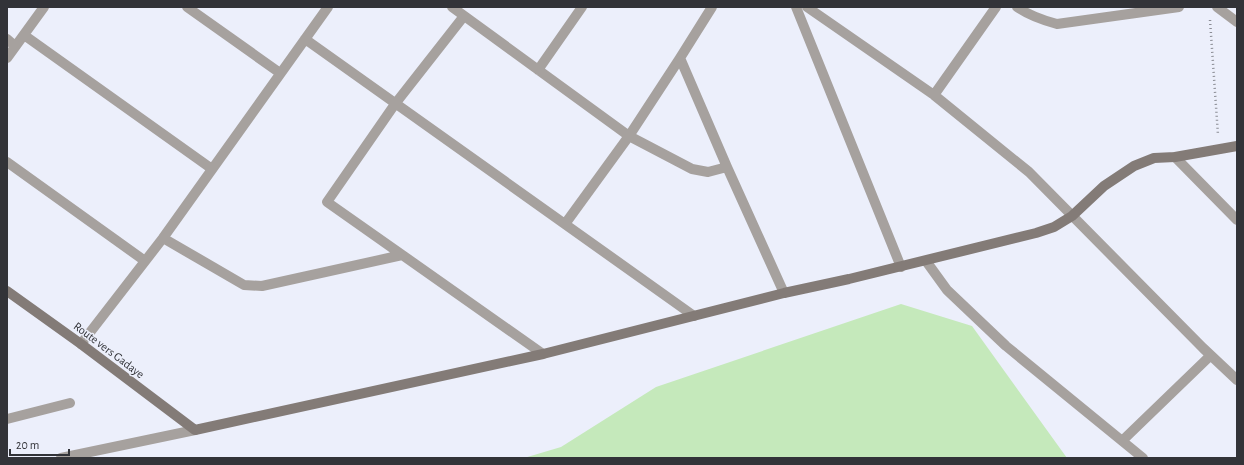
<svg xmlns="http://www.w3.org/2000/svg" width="1244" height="465" font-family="'Alegreya Sans',sans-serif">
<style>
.green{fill:#c5e9bb}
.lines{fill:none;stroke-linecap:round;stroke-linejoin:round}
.path{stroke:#8b8d95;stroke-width:2.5;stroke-dasharray:1 3;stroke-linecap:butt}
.street{stroke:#a6a19e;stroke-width:10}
.secondary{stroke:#837b77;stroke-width:10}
.labels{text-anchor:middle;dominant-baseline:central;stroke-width:3;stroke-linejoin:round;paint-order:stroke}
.street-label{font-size:12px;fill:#323338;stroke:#eceffb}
</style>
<rect width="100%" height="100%" fill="#eceffb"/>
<path class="green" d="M901,304L972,326L1067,458H524L561,447L656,387Z"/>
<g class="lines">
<path class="path" d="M1210,20L1218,135"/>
<path class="street" d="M187,7L280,73
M452,7L629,136L692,169L708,172L727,167
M796,7L901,267
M807,7L934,95L1029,172L1203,348L1237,380
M1017,7C1030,16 1042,20 1057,24L1179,7
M1217,7L1237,22
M464,16L395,104L327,202L543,354
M24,35L212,169
M7,39L15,46
M305,39L694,316
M7,58L44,7
M680,58L727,167L784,293
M538,70L582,7
M934,95L996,7
M1175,157L1237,220
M7,162L145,261
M565,224L629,136L680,58L712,7
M163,238L244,285L262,286L402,255
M926,261L947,290L1006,346L1143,458
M81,344L163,238L328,7
M7,419L70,403
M1123,440L1210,356
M61,458L195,430"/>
<path class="secondary" d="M7,291L81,344L195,430L543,354L784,293L849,279L1036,233L1054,227L1072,216L1104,186L1134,166L1154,158L1175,157L1237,146"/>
</g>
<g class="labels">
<g class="street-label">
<text transform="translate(109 350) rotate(37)">Route vers Gadaye</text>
</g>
</g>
<rect width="1244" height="465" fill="none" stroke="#323338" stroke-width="16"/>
<path d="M10 449v6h59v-6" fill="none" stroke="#323338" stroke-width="2"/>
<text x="16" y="449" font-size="12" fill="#323338" stroke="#eceffb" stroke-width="3" paint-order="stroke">20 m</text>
</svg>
